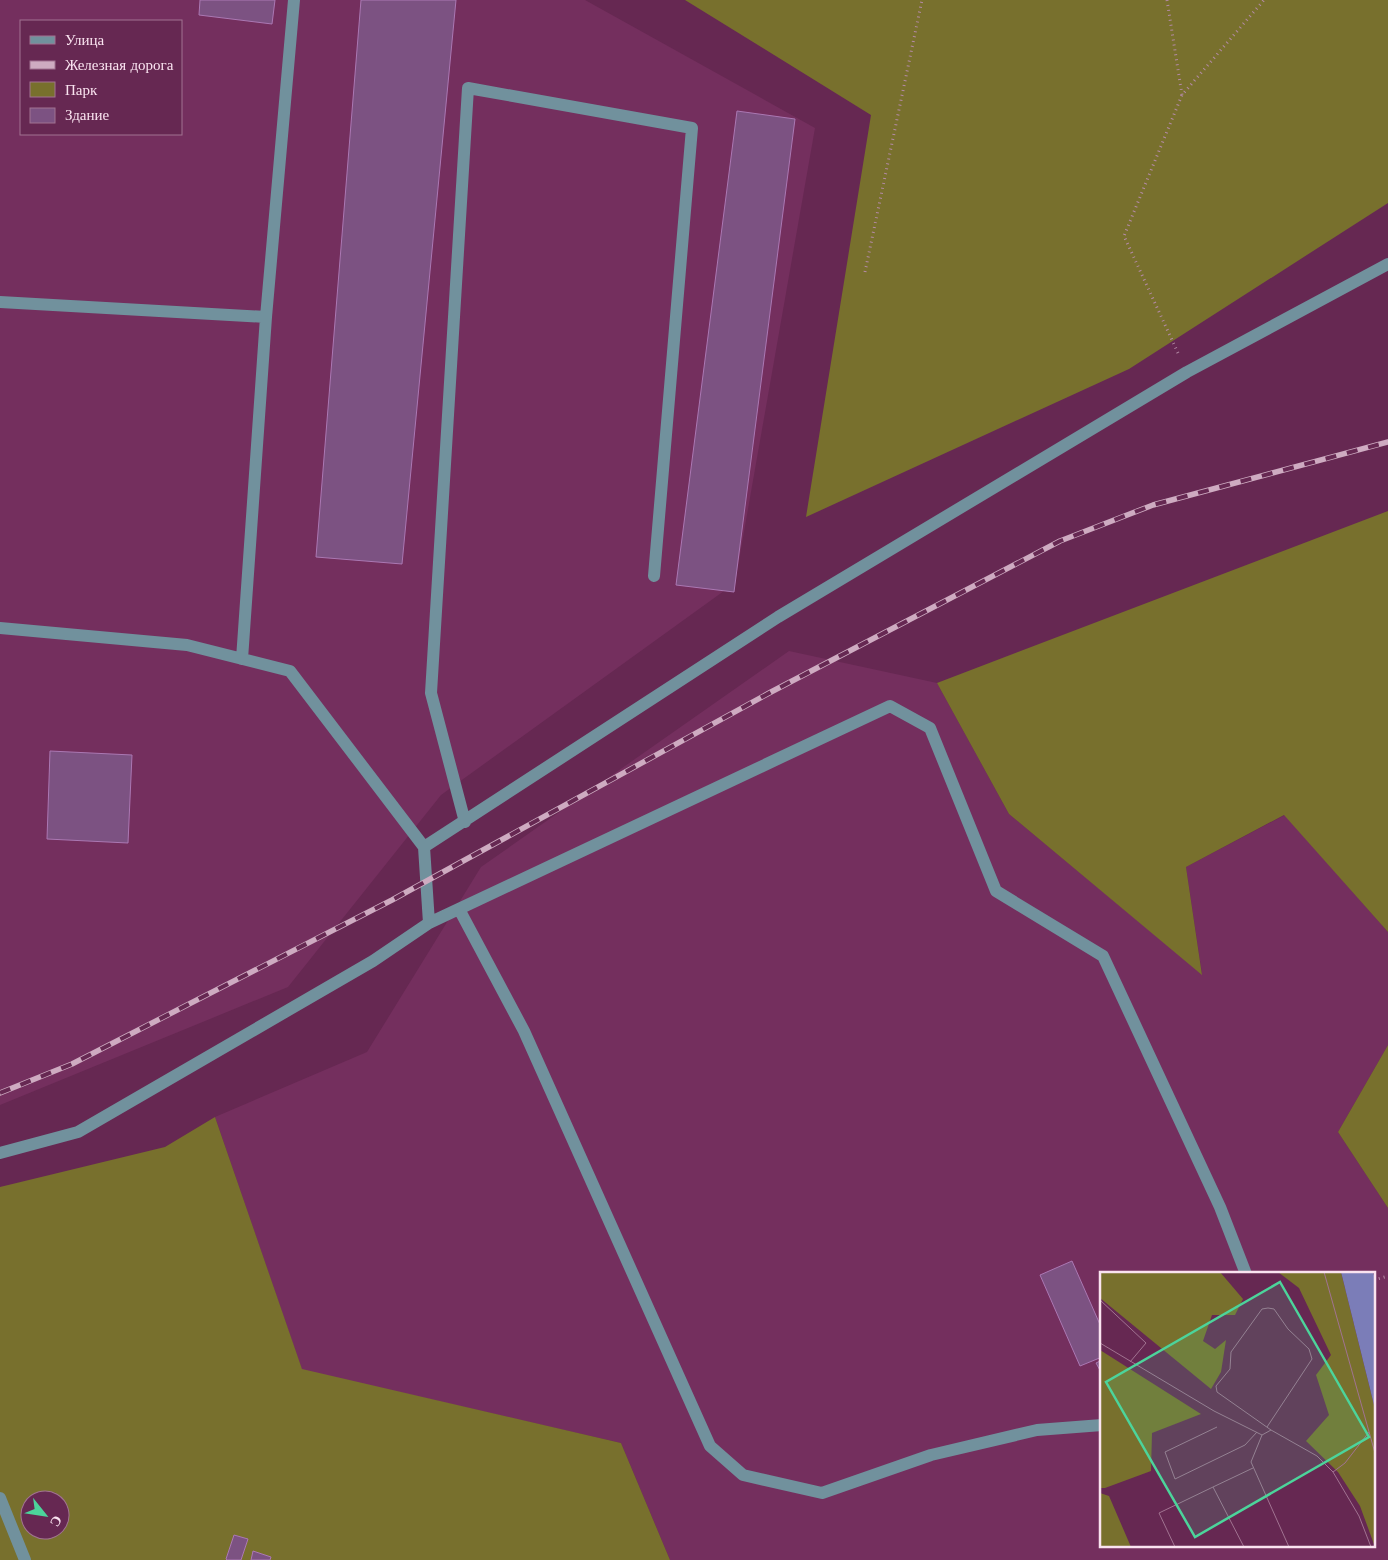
<svg xmlns="http://www.w3.org/2000/svg" width="1388" height="1560" font-family="'Libre Baskerville',serif">
<style>
.built{fill:#742f5e;fill-rule:evenodd}
.green{fill:#78702d;fill-rule:evenodd}
.building{fill:#7c5282;stroke:#ab78b3}
.lines{fill:none;stroke-linecap:round;stroke-linejoin:round}
.path{stroke:#b48aa5;stroke-width:3;stroke-dasharray:1 4;stroke-linecap:butt}
.minor{stroke:#71919d;stroke-width:12}
.rail-casing{stroke:#ceabc1;stroke-width:5.5}
.rail{stroke:#662852;stroke-width:4;stroke-dasharray:11;stroke-linecap:butt}
.inset-road{fill:none;stroke:#a17391;stroke-width:1}
.view{fill:#4cd49b;fill-opacity:0.15;stroke:#4cd49b;stroke-width:2.5}
.inset-edge{fill:none;stroke:#fae3f0;stroke-width:2.5}
</style>
<rect width="100%" height="100%" fill="#662852"/>
<path class="built" d="M0,0H585L815,128L735,583L441,795L288,987L0,1105ZM21,21H181V134H21Z
M789,651L937,683L1009,814L1202,974L1186,867L1285,815L1388,932V1045L1338,1132L1388,1208V1560H670L621,1443L302,1370L215,1117L367,1052L481,867ZM1102,1274H1374V1546H1102Z"/>
<path class="green" d="M685,0H1388V203L1129,369L806,517L871,115Z
M1388,511V932L1284,815L1186,867L1202,975L1009,814L937,683Z
M1388,1045V1208L1338,1132Z
M215,1117L302,1369L621,1443L670,1560H0V1187L165,1147ZM30,1500H60V1530H30Z"/>
<path class="building" d="M200,0H275L272,24L199,15Z
M361,0H456L402,564L316,557Z
M737,111L795,119L734,592L676,585Z
M50,751L132,755L128,843L47,839Z
M1072,1261L1102,1329V1357L1080,1366L1040,1275Z
M1102,1360V1374L1096,1363Z
M234,1535L248,1539L241,1560H227L226,1559Z
M253,1551L271,1557L270,1560H251Z"/>
<g class="lines">
<path class="path" d="M1167,0L1182,95
M865,272L922,0
M1178,353L1124,236L1182,95L1264,0
M1374,1280L1388,1276"/>
<path class="minor" d="M0,302L266,317L242,659
M266,317L294,0
M0,628L187,645L290,671L424,847
M465,822L431,693L468,88L692,128L654,576
M459,909L524,1031L710,1446L743,1475L822,1493L931,1455L1037,1430L1102,1425
M429,923L890,706L930,728L996,891L1103,956L1220,1207L1246,1274
M0,1153L78,1132L373,961L429,923L424,847L778,617L1187,372L1388,264
M0,1498L25,1560"/>
<defs>
<path id="rail" d="M0,1093L72,1064L392,900L771,692L1060,541L1153,505L1388,442"/>
</defs>
<use href="#rail" class="rail-casing"/>
<use href="#rail" class="rail"/>
</g>
<g transform="translate(1100 1272)">
<rect width="275" height="275" fill="#662852"/>
<path d="M0,0H120L143,27L135,43H112L103,69L115,77L126,68L121,100L111,117L0,26ZM178,0H241L275,137V275L260,234L238,200L206,169L229,143L216,103L231,83L199,16ZM0,78L101,142L52,161L51,199L5,216H0ZM0,221L9,224L31,275H0Z" fill="#78702d"/>
<path d="M241,0H273L275,7V137Z" fill="#7b7db8"/>
<path class="inset-road" d="M224,0L275,181M0,28L46,71L30,90M0,71L114,139L162,163L171,158L217,184L233,200L259,244L271,275M117,155L65,180L75,207L145,173L157,160M167,155L212,87L209,77L188,57L174,37L168,36L162,37L131,80L130,97L116,114L117,120L171,158M162,163L151,190L189,275M233,200L245,191L269,160M75,275L59,241L113,215M144,275L113,215L153,196"/>
<path class="view" d="M180,10L269,165L95,265L6,110Z"/>
<rect width="275" height="275" class="inset-edge"/>
</g>
<rect x="20" y="20" width="162" height="115" fill="#662852" stroke="#a17391"/>
<rect x="30" y="36" width="25" height="8" fill="#71919d" stroke="#a17391"/>
<text x="65" y="45" font-size="15" fill="#fae3f0">Улица</text>
<rect x="30" y="61" width="25" height="8" fill="#ceabc1" stroke="#a17391"/>
<text x="65" y="70" font-size="15" fill="#fae3f0">Железная дорога</text>
<rect x="30" y="82" width="25" height="15" fill="#78702d" stroke="#a17391"/>
<text x="65" y="95" font-size="15" fill="#fae3f0">Парк</text>
<rect x="30" y="108" width="25" height="15" fill="#7c5282" stroke="#a17391"/>
<text x="65" y="120" font-size="15" fill="#fae3f0">Здание</text>
<g transform="translate(45 1515) rotate(120)"><circle r="24" fill="#662852" stroke="#a17391"/>
<path d="M0-4L9 19L0 12L-9 19Z" fill="#4cd49b"/>
<text y="-8" font-size="14" font-weight="bold" text-anchor="middle" fill="#fae3f0">С</text>
</g>
</svg>
